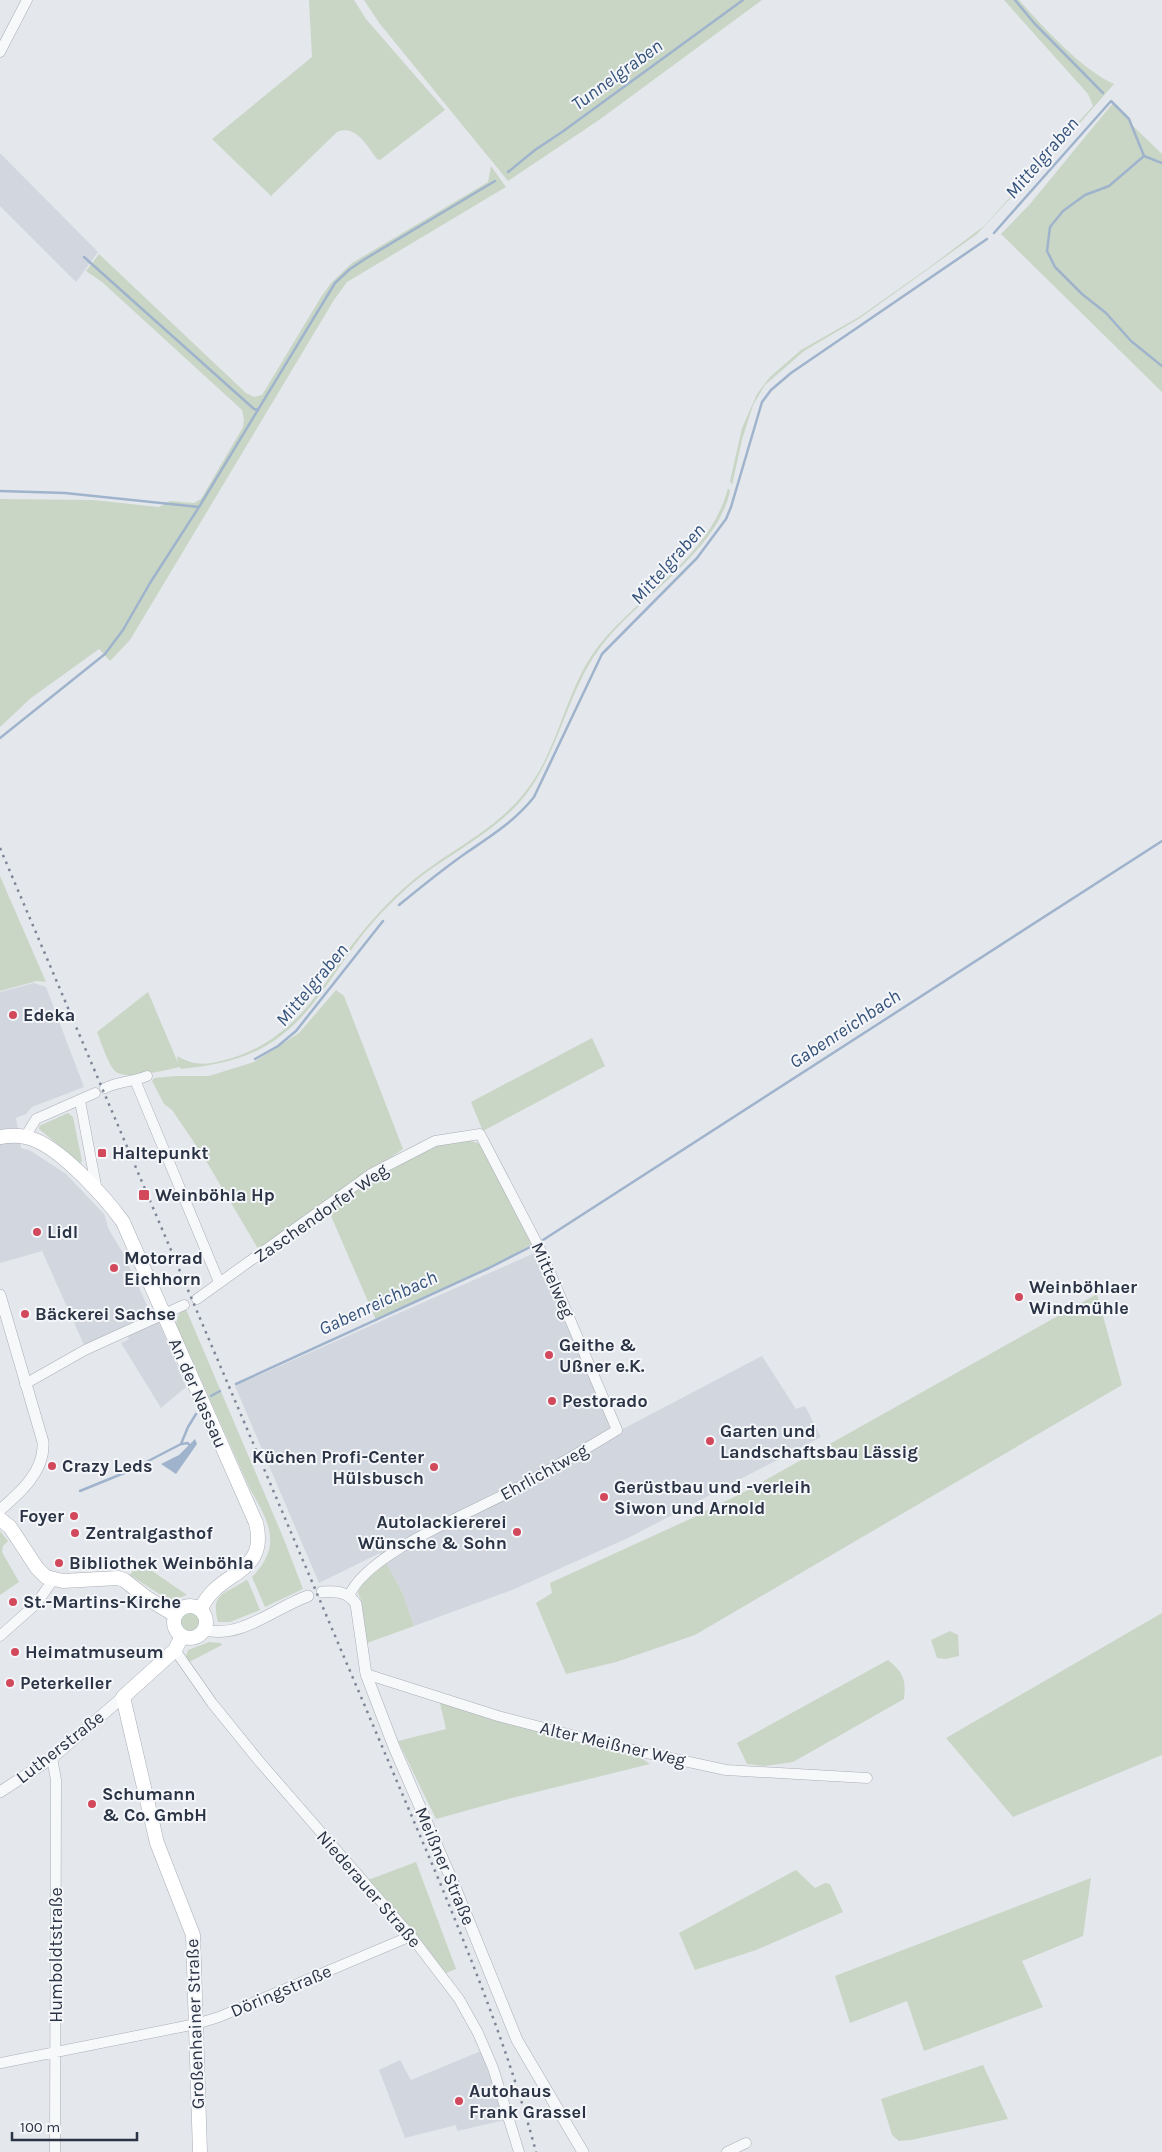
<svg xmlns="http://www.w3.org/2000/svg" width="1162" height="2152" font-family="Karla,sans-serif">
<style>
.built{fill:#d2d6de}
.green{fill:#c9d6c5}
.water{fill:#9fb4cc}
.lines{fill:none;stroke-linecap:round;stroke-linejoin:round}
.stream{stroke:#9fb4cc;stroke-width:2.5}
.minor-casing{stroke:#a9aeb7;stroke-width:11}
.tertiary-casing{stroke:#a9aeb7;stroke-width:12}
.secondary-casing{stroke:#a9aeb7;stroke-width:15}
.minor{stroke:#f7f8fa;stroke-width:10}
.tertiary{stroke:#f7f8fa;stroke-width:11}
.secondary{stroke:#fff;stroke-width:14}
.rail{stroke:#7d8696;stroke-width:2.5;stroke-dasharray:2.5 5;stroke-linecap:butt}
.poi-dot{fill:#d1495b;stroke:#f4f6f9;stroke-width:2}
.labels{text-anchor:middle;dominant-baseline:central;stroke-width:4;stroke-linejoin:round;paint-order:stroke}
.poi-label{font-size:18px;font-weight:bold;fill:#2b3445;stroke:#f4f6f9;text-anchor:start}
.street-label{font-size:18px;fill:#2b3445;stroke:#f4f6f9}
.water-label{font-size:19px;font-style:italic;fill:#34527a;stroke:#f4f6f9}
</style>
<rect width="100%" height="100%" fill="#e4e7ec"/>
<path class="built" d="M0,153L98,252L76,282L0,206Z
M34,983L46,987L84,1087L32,1107L26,1114L16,1118L21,1148L31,1151L66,1174L104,1214L109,1230L123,1253L151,1314L84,1345L42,1251L0,1263V992Z
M539,1251L617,1432L762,1356L796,1409L805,1406L821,1437L630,1537L512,1590L414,1626L403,1594L380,1553L319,1583L235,1386Z
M158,1320L186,1387L161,1408L121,1343L129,1339L127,1334Z
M481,2051L505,2120L457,2131L456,2125L405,2138L379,2070L400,2060L411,2080Z"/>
<path class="green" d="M309,0H354L366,19L445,110L380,160L377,159C367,146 356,124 337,132L271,196L212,139L312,57Z
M364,0H762L599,120L508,181L380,24Z
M1004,0H1019C1043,27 1082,70 1114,84L1065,140L977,234L860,318L804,351L765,385L753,405L742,440L732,485L730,481L742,428L757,394L770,377L801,350L859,317L927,269L984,226L1093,106L1088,94Z
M1113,103L1129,119L1132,125L1162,154V392L1001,234L1030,204Z
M491,166L506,187L347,282L334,300L130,640L110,661L99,649L31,698L0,727V499L93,500L159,507L170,501L194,503L201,499L243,427L244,419L242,410L102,282L86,271L99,254L246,393L254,397L262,395L321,297L331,283L352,263L488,182Z
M728,488L730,491C717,552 639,597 602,645C568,689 560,749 527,793C503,825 466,845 434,867C412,882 393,900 375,920C340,958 319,1010 275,1040C246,1060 216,1065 181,1069L180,1067C165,1070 125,1081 115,1071C108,1064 101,1042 97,1032L148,992L178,1063L177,1056C195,1066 205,1065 225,1060C262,1051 292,1027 315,997C328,981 338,962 351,946C369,923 388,901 411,882C448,851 495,831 525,792C560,749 565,687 600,644C642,593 711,555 728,488Z
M0,876L46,982L37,981L0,991Z
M336,990L344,996L403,1149L328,1200L260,1252L202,1154L172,1110L164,1104L152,1081L154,1078L176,1076H209L254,1062L299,1033Z
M592,1038L605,1066L483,1131L482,1129L471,1102Z
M68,1113L73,1117L82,1161L80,1163L39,1129V1126Z
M468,1140L478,1143L483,1149L534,1243L489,1268L376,1320L328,1209L373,1177L435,1145Z
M1097,1294L1122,1385L695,1635L616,1662L566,1674L536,1603L552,1593L550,1583L690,1519L746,1491Z
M185,1307L283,1537L303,1589L265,1607L252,1577C283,1546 269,1522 250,1489L176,1324L178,1316Z
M0,1531L8,1541L3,1546L2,1552L19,1582L0,1595Z
M139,1562L187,1595L170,1601L130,1575Z
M386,1563L403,1594L414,1626L367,1643L361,1600L358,1593L359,1586Z
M246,1580L248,1581L260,1610L230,1622H218C210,1592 225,1595 246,1580Z
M181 1622a9 9 0 1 1 18 0a9 9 0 1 1-18 0Z
M1162,1613V1755L1013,1817L946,1738Z
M950,1631L958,1635L959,1656L946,1659L937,1658L931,1640Z
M209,1642L221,1643L222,1645L189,1662L186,1656L188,1650Z
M888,1660C904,1673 906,1680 904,1699L793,1762L765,1766L747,1764L737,1743Z
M439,1699L533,1730L641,1758L650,1764L512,1798L436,1819L398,1741L446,1729Z
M416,1862L456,1969L446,1973L368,1880Z
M796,1870L815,1888L825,1883L830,1884L843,1912L756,1950L695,1970L679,1933Z
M1091,1878L1083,1936L1022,1961L1043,2007L924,2051L907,2001L850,2023L835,1976Z
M983,2065L1008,2119L911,2140L899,2141L892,2135L881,2099Z"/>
<path class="water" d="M195,1439L197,1444L176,1474L161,1464L179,1455Z"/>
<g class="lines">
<path class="stream" d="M1015,0L1035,24L1103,93
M1144,156L1109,186L1085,195L1063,211L1050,227L1047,251L1055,267L1082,294L1106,313L1131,341L1162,366
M508,172L535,150L562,132L743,0
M994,233L1111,101L1129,119L1144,156L1162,163
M84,257L254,409L258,410
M0,491L65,493L199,507
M150,583L199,507L335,283L350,269L365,259L495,181
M0,738L105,654L123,630L150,583
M399,905C421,887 443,869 466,853C491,836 515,821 534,797L602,654L697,558L726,519L731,507L762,402L771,390L791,373L987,239
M255,1059L278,1046L296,1031L383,921
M543,1240L1162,841
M236,1384L489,1268L532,1246
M211,1396L220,1391
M182,1444L188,1443L189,1445
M80,1491L129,1471L181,1444L188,1427L196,1414"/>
<defs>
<path id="minor" d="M0,52L27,0
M135,1080L219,1282
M105,1088C119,1081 133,1082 147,1076
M80,1101L97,1191
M25,1137L36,1119L95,1093
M197,1299L371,1174L435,1141L480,1134L540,1249L617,1430C584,1450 551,1469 517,1488C474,1512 367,1552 349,1596
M25,1384L85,1350L184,1305
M0,1636L36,1604L53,1580
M175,1650L212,1703L259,1761L411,1936L459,1999L478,2033L493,2068L519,2152
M366,1674L498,1716L610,1745L726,1770L867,1778
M52,1758L56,1780L55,2152
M1,2063L196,2024L219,2017L411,1936
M727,2152L746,2143"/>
<path id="tertiary" d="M0,1295L43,1442C45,1471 20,1493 0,1510
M322,1592C335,1591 348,1591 356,1604L366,1674L394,1747L457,1892L517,2040L583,2152
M204,1630C242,1639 274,1608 308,1596
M0,1792L52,1758L123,1697"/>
<path id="secondary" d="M0,1137C12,1135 24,1135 35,1140C63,1151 105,1197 123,1222L256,1523C269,1576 217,1570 201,1609
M0,1519L10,1527L37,1568L46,1577L63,1581L118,1578L124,1580L147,1598L175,1615
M174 1622a16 16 0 1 1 32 0a16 16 0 1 1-32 0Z
M182,1636L175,1650L123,1697L157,1843L193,1935L200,2152"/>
</defs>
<use href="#minor" class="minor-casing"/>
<use href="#tertiary" class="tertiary-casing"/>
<use href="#secondary" class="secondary-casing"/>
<use href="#minor" class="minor"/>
<use href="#tertiary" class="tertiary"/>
<use href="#secondary" class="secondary"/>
<path class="rail" d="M0,848L438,1878C475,1968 511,2058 536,2152"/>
</g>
<g class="poi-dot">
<circle cx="13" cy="1015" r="5"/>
<rect x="97" y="1148" width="10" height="10" rx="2.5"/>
<rect x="138" y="1189" width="12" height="12" rx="2.5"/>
<circle cx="37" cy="1232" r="5"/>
<circle cx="114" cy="1268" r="5"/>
<circle cx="1019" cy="1297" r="5"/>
<circle cx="25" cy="1314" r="5"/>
<circle cx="549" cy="1355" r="5"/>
<circle cx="552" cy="1401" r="5"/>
<circle cx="710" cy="1441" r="5"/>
<circle cx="52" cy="1466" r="5"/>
<circle cx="434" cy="1467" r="5"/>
<circle cx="604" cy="1497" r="5"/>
<circle cx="74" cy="1516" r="5"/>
<circle cx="517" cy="1532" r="5"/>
<circle cx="75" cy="1533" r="5"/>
<circle cx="59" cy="1563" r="5"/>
<circle cx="13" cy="1602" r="5"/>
<circle cx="15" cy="1652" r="5"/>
<circle cx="10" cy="1683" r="5"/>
<circle cx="92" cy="1804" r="5"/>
<circle cx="459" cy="2101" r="5"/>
</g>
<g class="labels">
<g class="poi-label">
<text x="23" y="1015">Edeka</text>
<text x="112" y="1153">Haltepunkt</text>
<text x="155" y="1195">Weinböhla Hp</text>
<text x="47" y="1232">Lidl</text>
<text x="124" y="1258">Motorrad<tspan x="124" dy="21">Eichhorn</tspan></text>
<text x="1029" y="1287">Weinböhlaer<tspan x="1029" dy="21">Windmühle</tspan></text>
<text x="35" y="1314">Bäckerei Sachse</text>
<text x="559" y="1345">Geithe &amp;<tspan x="559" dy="21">Ußner e.K.</tspan></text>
<text x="562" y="1401">Pestorado</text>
<text x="720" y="1431">Garten und<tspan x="720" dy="21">Landschaftsbau Lässig</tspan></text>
<text x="424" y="1457" text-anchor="end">Küchen Profi-Center<tspan x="424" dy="21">Hülsbusch</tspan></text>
<text x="62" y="1466">Crazy Leds</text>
<text x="614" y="1487">Gerüstbau und -verleih<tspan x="614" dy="21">Siwon und Arnold</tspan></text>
<text x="64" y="1516" text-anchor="end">Foyer</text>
<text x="507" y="1522" text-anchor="end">Autolackiererei<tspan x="507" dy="21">Wünsche &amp; Sohn</tspan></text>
<text x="85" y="1533">Zentralgasthof</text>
<text x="69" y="1563">Bibliothek Weinböhla</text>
<text x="23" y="1602">St.-Martins-Kirche</text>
<text x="25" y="1652">Heimatmuseum</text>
<text x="20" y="1683">Peterkeller</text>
<text x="102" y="1794">Schumann<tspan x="102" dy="21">&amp; Co. GmbH</tspan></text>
<text x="469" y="2091">Autohaus<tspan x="469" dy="21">Frank Grassel</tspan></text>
</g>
<g class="street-label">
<text transform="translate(321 1213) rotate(-35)">Zaschendorfer Weg</text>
<text transform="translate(553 1280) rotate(66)">Mittelweg</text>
<text transform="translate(198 1393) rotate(66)">An der Nassau</text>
<text transform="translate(544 1472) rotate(-29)">Ehrlichtweg</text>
<text transform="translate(613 1744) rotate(13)">Alter Meißner Weg</text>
<text transform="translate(60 1747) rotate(-38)">Lutherstraße</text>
<text transform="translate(445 1866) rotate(67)">Meißner Straße</text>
<text transform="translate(369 1889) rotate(49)">Niederauer Straße</text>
<text transform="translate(56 1955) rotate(-90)">Humboldtstraße</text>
<text transform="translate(281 1991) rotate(-23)">Döringstraße</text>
<text transform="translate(195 2024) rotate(-92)">Großenhainer Straße</text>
</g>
<g class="water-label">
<text transform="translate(617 75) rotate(-36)">Tunnelgraben</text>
<text transform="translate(1042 158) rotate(-49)">Mittelgraben</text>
<text transform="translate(668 564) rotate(-48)">Mittelgraben</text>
<text transform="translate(312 985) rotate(-50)">Mittelgraben</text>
<text transform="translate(845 1029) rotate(-33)">Gabenreichbach</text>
<text transform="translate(378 1303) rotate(-25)">Gabenreichbach</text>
</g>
</g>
<path d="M12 2132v8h125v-8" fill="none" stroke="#2b3445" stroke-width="2.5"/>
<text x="20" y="2132" font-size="15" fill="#2b3445" stroke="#f4f6f9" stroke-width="4" paint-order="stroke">100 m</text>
</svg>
